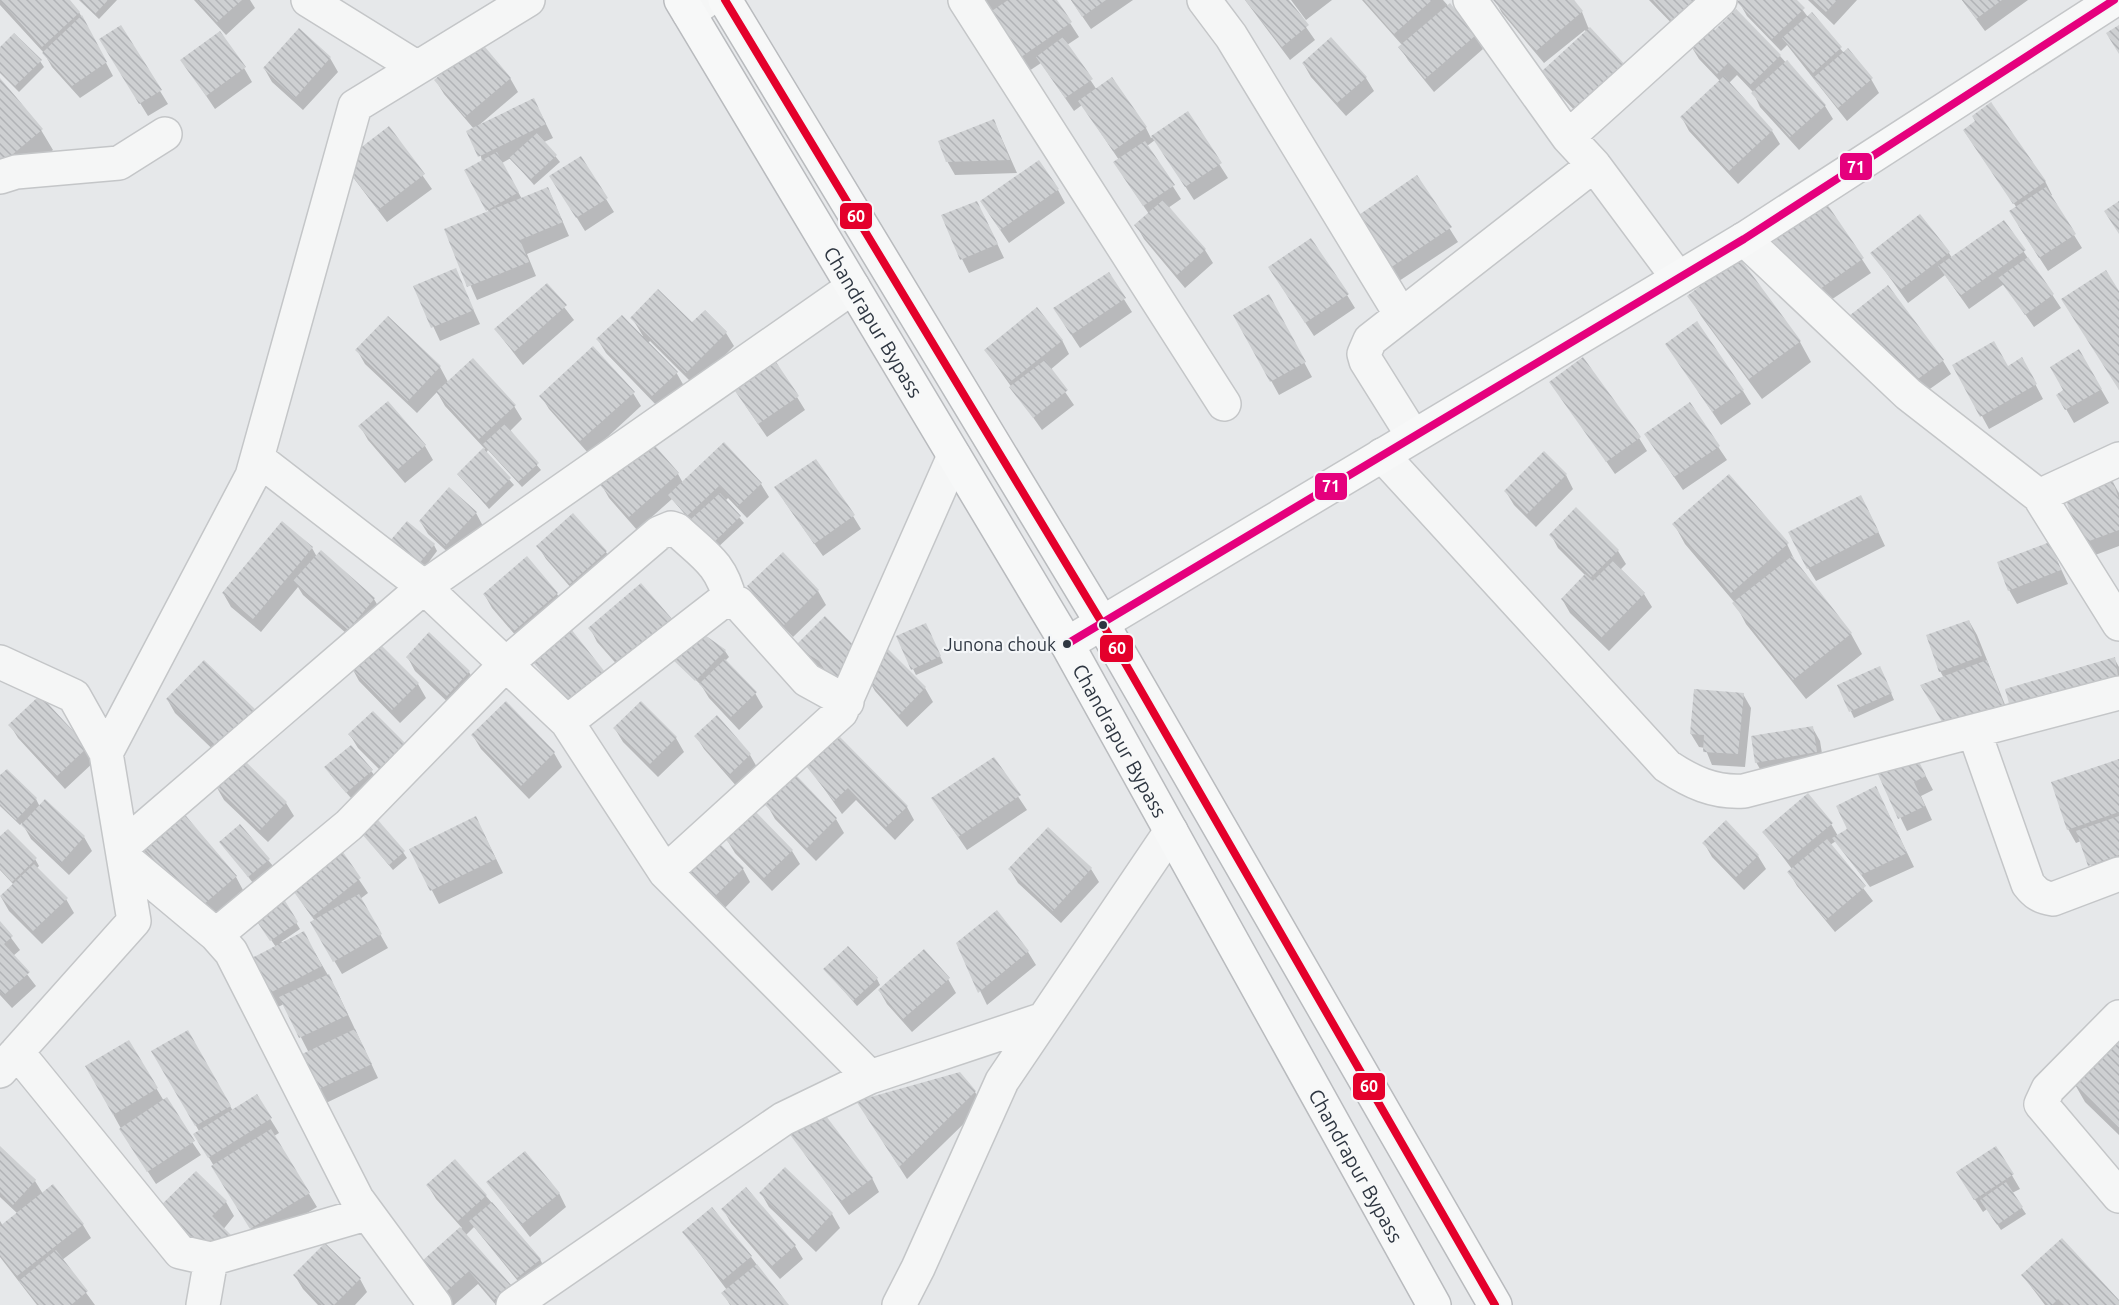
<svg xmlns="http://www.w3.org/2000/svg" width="2119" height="1305" font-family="Ubuntu,sans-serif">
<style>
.shadow{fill:#0003}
.building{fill:url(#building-back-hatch)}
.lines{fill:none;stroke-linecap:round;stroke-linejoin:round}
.minor-casing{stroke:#c4c6c8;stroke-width:36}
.secondary-casing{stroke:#c4c6c8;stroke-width:36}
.trunk-casing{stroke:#b9bbbe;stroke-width:36}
.minor{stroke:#f5f6f6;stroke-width:33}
.secondary{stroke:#f7f8f8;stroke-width:33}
.trunk{stroke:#f7f8f8;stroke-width:33}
.bus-1-casing{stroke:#f4f6f8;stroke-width:12}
.bus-2-casing{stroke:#f4f6f8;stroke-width:12}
.bus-1{stroke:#e4002b;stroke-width:8}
.bus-2{stroke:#e5007d;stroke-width:8}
.bus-dot{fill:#2e3641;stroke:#f4f6f8;stroke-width:2}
.labels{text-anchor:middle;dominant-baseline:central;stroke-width:4.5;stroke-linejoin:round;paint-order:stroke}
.bus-label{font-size:18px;fill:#2e3641;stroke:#f4f6f8;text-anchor:end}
.street-label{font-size:20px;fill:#2e3641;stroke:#f4f6f8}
.line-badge{stroke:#f4f6f8;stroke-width:2}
.badge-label{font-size:16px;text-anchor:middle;font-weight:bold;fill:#fff}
</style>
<defs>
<pattern id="building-back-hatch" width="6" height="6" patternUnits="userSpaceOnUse" patternTransform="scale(1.5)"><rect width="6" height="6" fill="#ced0d2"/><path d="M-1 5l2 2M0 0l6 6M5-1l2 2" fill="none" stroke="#b1b3b6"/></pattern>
</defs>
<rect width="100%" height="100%" fill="#e6e8ea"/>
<path class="shadow" d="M0,0H68L79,12L113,76L80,98L52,67L44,53L0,5Z
M79,0H117L99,19Z
M194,0H250L255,8L226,35Z
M981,0H1055L1079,37L1067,45L1097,90L1146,128L1151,138L1187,114L1228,178L1194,200L1155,140L1147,146L1181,199L1168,208L1205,250L1213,263L1185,288L1144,239L1136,225L1149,214L1123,176L1119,160L1082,105L1074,111L1041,63L1020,77Z
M1071,0H1133L1091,29Z
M1245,0H1287L1315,40L1290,60Z
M1291,0H1332L1306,20Z
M1362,0H1443L1475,36L1483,49L1434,92L1408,60L1400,47L1402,45Z
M1495,0H1572L1582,12L1588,27L1628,70L1590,127L1551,85L1544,71L1586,32L1585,30L1544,63L1502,13Z
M1649,0H1720L1683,35Z
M1741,0H1795L1808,17L1811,14L1844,53L1871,79L1879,93L1847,121L1787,45L1781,51L1747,16L1739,2Z
M1808,0H1857L1834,25Z
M1962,0H2028L1985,31Z
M299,30L330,58L338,72L303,110L272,82L264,68Z
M1715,32L1780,56L1825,106L1833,119L1799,150L1760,107L1753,92L1737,75L1728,84L1772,131L1780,144L1738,184L1689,131L1682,118L1720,81L1699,59L1691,46Z
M0,49L40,61L44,67L19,92L0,73Z
M109,53L160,91L168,104L148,116Z
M182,60L244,68L252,82L215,109Z
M1303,63L1366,78L1374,91L1346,116L1311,77Z
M510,78L518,92L478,126L541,114L553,138L544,142L560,162L534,185L511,158L502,163L522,199L548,188L569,236L527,254L536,276L477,300L446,230L489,212L466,171L482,161L474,129L444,94L436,81Z
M0,81L41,130L53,150L0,195Z
M994,121L1017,173L955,175L947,161Z
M389,128L432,189L387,222L352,176Z
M1964,131L2045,181L2052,195L2050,196L2082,248L2048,271L2018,225L2017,208Z
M1417,177L1458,242L1396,283L1363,233Z
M559,189L606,199L614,212L585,231Z
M1058,190L1065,203L1009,243L990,215Z
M1827,206L1871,273L1819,308L1775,241Z
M984,216L1004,258L969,273L962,259Z
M2004,222L2061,308L2034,327L2004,284L1969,309L1945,275L1908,303L1872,253H1949L1952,258Z
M455,270L480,324L440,341L415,287Z
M1108,274L1132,312L1080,348L1063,322Z
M1278,281L1347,295L1355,308L1314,336Z
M547,285L574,320L523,365L496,330Z
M1689,296L1800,342L1811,362L1762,399L1701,316Z
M1276,310L1312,377L1279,395L1235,315Z
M1851,317L1943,361L1951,374L1927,391Z
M632,318L692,325L726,333L734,346L695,386L650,341L648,343L676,372L684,386L660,409L606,353L598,340L643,336Z
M1062,340L1069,354L1050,370L1074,405L1042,430L986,351Z
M1667,345L1743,391L1751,404L1721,425Z
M357,350L440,367L448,382L514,406L522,419L509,432L541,470L522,487L488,450L486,453L514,485L489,509L459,474L485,449L445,406L437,392L417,413L365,364Z
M2079,351L2109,403L2074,423L2058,395L2065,391Z
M2022,359L2043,399L1989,429L1954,365L2008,367Z
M1551,382L1639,438L1647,451L1615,474Z
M633,393L641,406L589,454L549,409L541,396Z
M797,397L805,410L767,437L745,405Z
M387,403L425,446L433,460L405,483L368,440L360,426Z
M1690,405L1727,460L1683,490L1654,448Z
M678,474L683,483L761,484L769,497L747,518L728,498L725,501L744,523L715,550L672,499L637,530L609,498L601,484Z
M1566,475L1573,489L1536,527L1514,505L1506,492Z
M2110,477L2119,493V546L2090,557L2082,543Z
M784,501L853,516L861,529L823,556Z
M1868,510L1885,546L1816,581L1808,568Z
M476,513L483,526L454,558L428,534L420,521Z
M1674,524L1787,544L1797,565L1851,634L1862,654L1806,699L1746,624L1735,603L1685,544Z
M1551,535L1618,551L1626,564L1620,570L1644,594L1652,607L1609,651L1570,613L1562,599L1586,576L1558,548Z
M2049,543L2068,584L2017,604L2009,590Z
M434,545L437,551L422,571L394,548Z
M538,546L606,552L614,565L579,597L546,559Z
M312,548L317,557L321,552L374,599L382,613L356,642L303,595L298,587L261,632L231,607L223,593Z
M749,587L818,591L826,605L793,637L757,600Z
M484,594H557L565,607L523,644L492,608Z
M825,618L843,696L797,646Z
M671,621L629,678L597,642L590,628Z
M1969,621L1977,635L2014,727L1944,678L1940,671Z
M929,631L943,663L916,675L913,669Z
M429,634L469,672L477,686L455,709L415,671L408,658Z
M377,643L418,684L426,698L400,723L359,681L352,668Z
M725,651L729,657L725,661L755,693L763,707L739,730L709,698L701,685L673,658Z
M2114,658L2119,667V698Z
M204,662L229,765L175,713L167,699Z
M1883,674L1894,700L1854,718L1839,686Z
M867,677L925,688L933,702L907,727L875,691Z
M1743,694L1751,708L1745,767L1712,765L1705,748L1699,747L1691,734Z
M506,703L554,753L562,767L529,799L481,749L473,736Z
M373,713L391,781L358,748L350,735Z
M717,718L750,755L758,769L738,788L704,749L696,736Z
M10,725L87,748L95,761L65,789L18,738Z
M1812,727L1820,741L1824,766L1764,776L1756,762Z
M615,729L676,738L684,752L658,777L623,742Z
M351,747L376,777L351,798L330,774Z
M993,759L1027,810L967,850L941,812Z
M2119,760V871L2097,879L2081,841L2076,843L2068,829Z
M808,766L907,807L914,820L895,840L856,800L842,814Z
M1921,767L1933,790L1921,796L1932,820L1907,831L1878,771Z
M796,777L836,819L844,833L816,861L775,819L767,805Z
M0,778L36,799L40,807L45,801L84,837L92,851L69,875L31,839L22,823L20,825L0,806Z
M216,786L286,803L294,816L268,842L224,800Z
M1876,788L1914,867L1870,887L1836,841L1830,845L1873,901L1835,932L1797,886L1789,872L1792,869L1764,832L1831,824L1838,836L1849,830Z
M240,826L273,866L253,883L221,842Z
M483,832L503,873L439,904L411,850Z
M136,837L236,877L243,890L206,923L144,851Z
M0,838L35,859L39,866L37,868L66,899L74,913L42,944L9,911L1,897L14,885L0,870Z
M367,839L403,852L407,858L393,870Z
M727,840L792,851L800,864L772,891L735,853Z
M1704,843L1758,856L1766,869L1744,890L1712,857Z
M335,844L368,893L360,899L388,948L342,974L312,923L315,921L296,894Z
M682,867L743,869L750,882L721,912Z
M1091,869L1099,882L1061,923L1018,883L1010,870Z
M278,893L300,929L281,942L311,946L336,989L378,1078L326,1103L318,1090L309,1053L284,1004L276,1008L268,995L276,947L256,918Z
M0,923L20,950L13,956L36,986L12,1008L0,995Z
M957,943L1028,952L1036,965L987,1005Z
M825,969L877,979L880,985L857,1006Z
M948,979L956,993L912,1032L887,1004L879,990Z
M187,1032L233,1111L256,1096L279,1133L274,1136L317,1207L259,1242L195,1134L199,1131L153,1051Z
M2119,1035V1135L2085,1102L2073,1081Z
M128,1042L164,1101L201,1155L156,1184L129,1143L87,1067Z
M975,1092L983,1105L907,1179L866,1115Z
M790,1132L872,1178L879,1192L849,1215Z
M0,1148L35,1181L43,1194L53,1186L83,1225L91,1238L62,1260L95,1305H37L0,1257V1221L3,1226L18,1214L0,1197Z
M1996,1148L2020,1189L2012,1193L2026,1214L2001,1230L1987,1209L1983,1212L1966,1186Z
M785,1169L832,1214L840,1228L816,1252L769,1207L761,1193Z
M196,1173L226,1202L234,1216L197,1262Z
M488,1183L559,1193L566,1207L530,1237Z
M428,1186L486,1196L540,1259L547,1273L526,1291L474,1227L466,1235L510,1285L518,1299L511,1305H496L478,1284L454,1305H441L414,1270L462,1228L436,1199Z
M723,1209L795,1246L803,1259L780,1279L731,1223Z
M684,1233L751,1257L787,1305H730L723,1293L727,1290Z
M295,1276L360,1279L367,1292L355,1305H318L303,1289Z
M2023,1276L2119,1303V1305H2045Z"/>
<path class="building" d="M0,0H70L80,12L42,47Z
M80,0H108L95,14Z
M197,0H242L217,22Z
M1008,0H1057L1072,22L1011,64L980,19Z
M1071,0H1106L1082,17Z
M1245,0H1289L1309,25L1282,47Z
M1364,0H1432L1394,34Z
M1493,0H1574L1583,11L1536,51Z
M1653,0H1698L1674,23Z
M1739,0H1797L1805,8L1772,39L1737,2Z
M1813,0H1837L1826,12Z
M1962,0H2002L1976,19Z
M1450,3L1476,35L1425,79L1398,47Z
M1736,9L1781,55L1750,85L1728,63L1717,74L1689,45L1710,24L1715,30Z
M1812,12L1842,47L1813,73L1782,38Z
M82,15L107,62L72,86L42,53Z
M121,25L162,90L139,104L99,39Z
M2119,25V54L2106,33Z
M1590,27L1629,69L1581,114L1542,71Z
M299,28L331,57L295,98L263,68Z
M220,31L246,67L206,96L180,60Z
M14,33L42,60L15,86L0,72V47Z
M1063,37L1093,79L1065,98L1036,57Z
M1331,37L1367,77L1337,103L1302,63Z
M480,41L511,78L465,117L434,80Z
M1848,48L1873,78L1838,108L1813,78Z
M1787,60L1826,105L1790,137L1751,93Z
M1724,76L1773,130L1729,171L1680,117Z
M1112,77L1147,127L1113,151L1078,101Z
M0,78L43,129L0,165Z
M534,98L546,124L478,157L466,131Z
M1991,102L2046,181L2013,204L1963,130L1975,121L1972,116Z
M1188,111L1222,163L1185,187L1151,136Z
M994,119L1010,160L946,162L938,141Z
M389,126L425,174L378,210L342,162Z
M537,133L557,155L530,180L509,158Z
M1145,141L1175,185L1143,206L1113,162Z
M497,152L519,192L486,211L464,170Z
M581,156L608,198L576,218L549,176Z
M1039,160L1059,189L1000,230L980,201Z
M1417,175L1452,227L1387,270L1353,219Z
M548,187L563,222L520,240L529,262L467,287L444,229Z
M2046,187L2076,234L2039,258L2009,211Z
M1163,200L1206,249L1177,275L1134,225Z
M977,201L998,244L960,260L941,215Z
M2119,201V234L2104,211Z
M1827,204L1864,258L1810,296L1773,241Z
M1920,214L1950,252L1900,290L1870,253Z
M2004,220L2026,250L1960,296L1938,266Z
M1311,238L1349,294L1305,323L1268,267Z
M1739,257L1801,341L1749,379L1687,296Z
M2028,257L2054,294L2025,315L1998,278Z
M456,268L474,310L431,328L413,286Z
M2106,270L2119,291V390L2061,299Z
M1109,272L1126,298L1071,335L1053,308Z
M547,283L567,305L514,352L494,329Z
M1888,285L1944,360L1918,379L1849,316Z
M658,289L692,322L705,310L727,332L686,373L630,318Z
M1269,294L1306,362L1270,382L1233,315Z
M1037,307L1063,340L1010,382L984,350Z
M622,315L678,372L652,396L596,339Z
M388,316L441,366L408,401L355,350Z
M1697,321L1744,390L1712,412L1665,344Z
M1994,341L2008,366L2022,357L2037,384L1980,417L1952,365Z
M593,346L635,392L580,441L539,396Z
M2079,349L2102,389L2065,410L2056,395L2063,390L2050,367Z
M1583,357L1641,437L1606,462L1549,382Z
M473,358L516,405L479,439L436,392Z
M1045,360L1068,390L1033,418L1009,387Z
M776,362L799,396L758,424L735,391Z
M388,401L426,445L397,470L358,426Z
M1690,402L1720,446L1674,477L1644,434Z
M505,424L539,463L518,482L483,444Z
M650,440L679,473L629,517L599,484Z
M724,442L762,483L738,506L720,485L687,516L668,495Z
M483,448L511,478L485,504L457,474Z
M1544,451L1567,474L1527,514L1504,491Z
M816,459L855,515L814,544L774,487Z
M1729,474L1789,543L1731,593L1672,524Z
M2111,476L2119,499V530L2081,544L2063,492Z
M449,487L477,512L445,546L419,521Z
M720,493L741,516L711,545L689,521Z
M1861,495L1879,532L1807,569L1788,532Z
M1576,507L1619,550L1591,577L1549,535Z
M573,513L607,551L570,584L536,546Z
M282,521L313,547L253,619L222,593Z
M407,521L435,544L418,565L389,542Z
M2050,542L2061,570L2008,591L1997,562Z
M321,550L375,598L348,630L293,581Z
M783,552L819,590L784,625L747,586Z
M527,556L558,593L514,631L483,594Z
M1792,556L1852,633L1793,680L1732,603Z
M1613,561L1645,593L1601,638L1561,599L1585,574L1593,581Z
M641,583L673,620L620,666L588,628Z
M825,616L863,655L834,684L819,661L795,646Z
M1969,620L1982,656L1939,672L1926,635Z
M926,623L941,656L911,670L896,636Z
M571,629L605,672L567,703L531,660Z
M429,632L470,671L447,696L406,657Z
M702,633L726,650L695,681L671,658Z
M377,641L419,683L392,710L350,667Z
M882,643L926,687L899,715L865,677Z
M2115,657L2119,682L2012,714L2005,689Z
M725,659L757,692L731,717L699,684Z
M204,660L259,713L221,752L166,699Z
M1987,660L2007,713L1950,735L1920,685Z
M1880,666L1892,693L1849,712L1837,685Z
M1694,689L1744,693L1738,754L1703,752L1704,735L1690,734Z
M40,695L88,747L57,776L8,725Z
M506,701L555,752L521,786L471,735Z
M641,701L677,737L650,764L613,728Z
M373,711L407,745L382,769L348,734Z
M717,715L751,754L729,775L694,736Z
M1813,726L1817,752L1755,763L1751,736Z
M840,737L908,806L886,827L848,788L834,801L806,766Z
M351,745L373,770L346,793L324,767Z
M1914,751L1926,776L1914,782L1925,806L1898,819L1876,770Z
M994,757L1021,795L958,837L931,798Z
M242,758L287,802L260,830L215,786Z
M2119,759V812L2067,830L2051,782Z
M7,769L37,798L16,820L0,804V775Z
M796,775L837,818L807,848L765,805Z
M1876,786L1907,853L1861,875L1832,838L1847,829L1836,806Z
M1808,793L1833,823L1787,861L1762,832Z
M45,799L85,836L61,863L21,825Z
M175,803L237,876L197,910L135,837Z
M754,810L793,850L764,878L725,839Z
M476,816L496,859L430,891L409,849Z
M2119,816V855L2088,866L2076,831Z
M377,819L405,851L389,865L361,833Z
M1726,820L1759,855L1736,877L1702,843Z
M240,824L270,859L248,877L219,842Z
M1048,827L1092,868L1053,911L1008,869Z
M8,829L37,858L12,882L0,869V836Z
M712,836L744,868L712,899L680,867Z
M1827,839L1866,886L1826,920L1787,872Z
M336,842L361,878L312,917L286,881Z
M34,864L68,898L33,931L0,896Z
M279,891L298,922L270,941L250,911Z
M359,894L382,934L333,962L310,922Z
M997,910L1029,951L978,993L956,943Z
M0,921L13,936L4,944L30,972L4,995L0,991Z
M304,931L322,966L266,995L248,960Z
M848,946L878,978L853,1001L823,969Z
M924,949L950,978L903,1019L878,990Z
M329,974L348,1015L299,1038L279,997Z
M355,1029L372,1064L317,1090L300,1055Z
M188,1030L231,1106L195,1126L151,1051Z
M2119,1033V1128L2071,1081Z
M129,1040L158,1088L113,1115L85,1066Z
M960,1072L976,1091L899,1167L856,1101Z
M257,1094L272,1118L208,1158L193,1134Z
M167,1097L195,1141L147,1172L119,1129Z
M820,1108L873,1178L840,1202L788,1132Z
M271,1129L310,1193L250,1229L211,1166Z
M0,1146L36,1180L13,1205L0,1192Z
M1996,1146L2014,1174L1974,1200L1956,1172Z
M525,1151L560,1193L521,1225L486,1182Z
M455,1159L487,1195L458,1221L426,1185Z
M785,1167L833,1213L808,1240L759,1193Z
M196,1171L227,1201L212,1216L234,1238L188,1248L154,1212Z
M2006,1182L2023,1207L1997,1225L1980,1200Z
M53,1184L84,1224L17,1276L0,1255V1226Z
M746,1187L796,1245L772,1266L721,1209Z
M492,1202L541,1259L517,1278L469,1221Z
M712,1207L752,1256L722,1281L682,1232Z
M460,1227L511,1285L494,1300L469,1271L438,1299L412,1270Z
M2062,1238L2119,1300V1305H2064L2058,1299L2052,1305H2048L2021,1275Z
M325,1243L361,1278L334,1305H322L293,1275Z
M56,1250L88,1291L71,1305H39L19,1281Z
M757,1264L789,1305H731L721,1293Z"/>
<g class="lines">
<defs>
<path id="minor" d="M308,0L416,67
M965,0L1224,404
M1204,0L1231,36L1401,315
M1470,0L1568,137L1594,165L1678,278
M689,13L707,0
M1568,137L1720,0
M0,177L16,172L119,163L165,134
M1744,239L1908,394L2039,496L2119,624
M1413,436L1366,361L1364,354L1370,340L1594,165
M1382,455L1667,766C1691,782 1714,793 1744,791L2119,693
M257,458L424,587L567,722L665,872L870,1077
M2039,496L2119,459
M0,662L74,696L106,753
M567,722L723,601L738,603L807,680L847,702
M1974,731L2028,884C2035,893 2040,897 2053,899L2119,874
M122,847L424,587L853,287
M124,858L216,935L231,952L357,1199L435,1305
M665,872L841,712L954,456
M216,935L349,825L507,663L659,533L671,528L677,530C704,555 722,564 730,601
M2119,1017L2048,1089L2041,1104L2119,1196
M17,1052L180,1252L211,1259L366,1214
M0,1071L134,921L106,753L252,476L355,106L528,0
M203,1305L211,1259
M513,1305L783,1119L870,1077L1041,1020
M899,1305L918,1268L1002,1081L1171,831"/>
<path id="secondary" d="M1067,644L1744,239L2114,0"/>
<g id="trunk">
<path id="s1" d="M681,0L1067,644L1434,1305"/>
<path d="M725,0L1102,623L1495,1305"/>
</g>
</defs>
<use href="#minor" class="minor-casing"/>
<use href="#secondary" class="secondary-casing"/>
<use href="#trunk" class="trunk-casing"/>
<use href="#minor" class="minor"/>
<use href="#secondary" class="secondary"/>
<use href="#trunk" class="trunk"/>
<defs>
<path id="bus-1" d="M725,0L1102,623L1495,1305"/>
<path id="bus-2" d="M1067,644L1744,239L2114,0"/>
</defs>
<use href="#bus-1" class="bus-1-casing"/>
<use href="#bus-2" class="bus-2-casing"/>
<use href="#bus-1" class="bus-1"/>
<use href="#bus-2" class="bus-2"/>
</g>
<g class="bus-dot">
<circle cx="1103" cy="625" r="5"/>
<circle cx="1067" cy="644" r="5"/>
</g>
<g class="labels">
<g class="bus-label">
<text x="1056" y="644">Junona chouk</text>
</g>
<g class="street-label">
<text stroke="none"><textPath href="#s1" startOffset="375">Chandrapur Bypass</textPath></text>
<text stroke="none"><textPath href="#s1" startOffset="861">Chandrapur Bypass</textPath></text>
<text stroke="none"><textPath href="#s1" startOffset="1347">Chandrapur Bypass</textPath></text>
</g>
</g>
<g class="line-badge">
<rect x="1839" y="152" width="34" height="29" rx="6" fill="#e5007d"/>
<rect x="839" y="202" width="34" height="28" rx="6" fill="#e4002b"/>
<rect x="1314" y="472" width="34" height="29" rx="6" fill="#e5007d"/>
<rect x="1099" y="634" width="35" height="29" rx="6" fill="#e4002b"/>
<rect x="1352" y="1072" width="34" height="29" rx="6" fill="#e4002b"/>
</g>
<g class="badge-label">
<text x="1856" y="173">71</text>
<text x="856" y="222">60</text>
<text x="1331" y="492">71</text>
<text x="1117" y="654">60</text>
<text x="1369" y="1092">60</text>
</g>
</svg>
